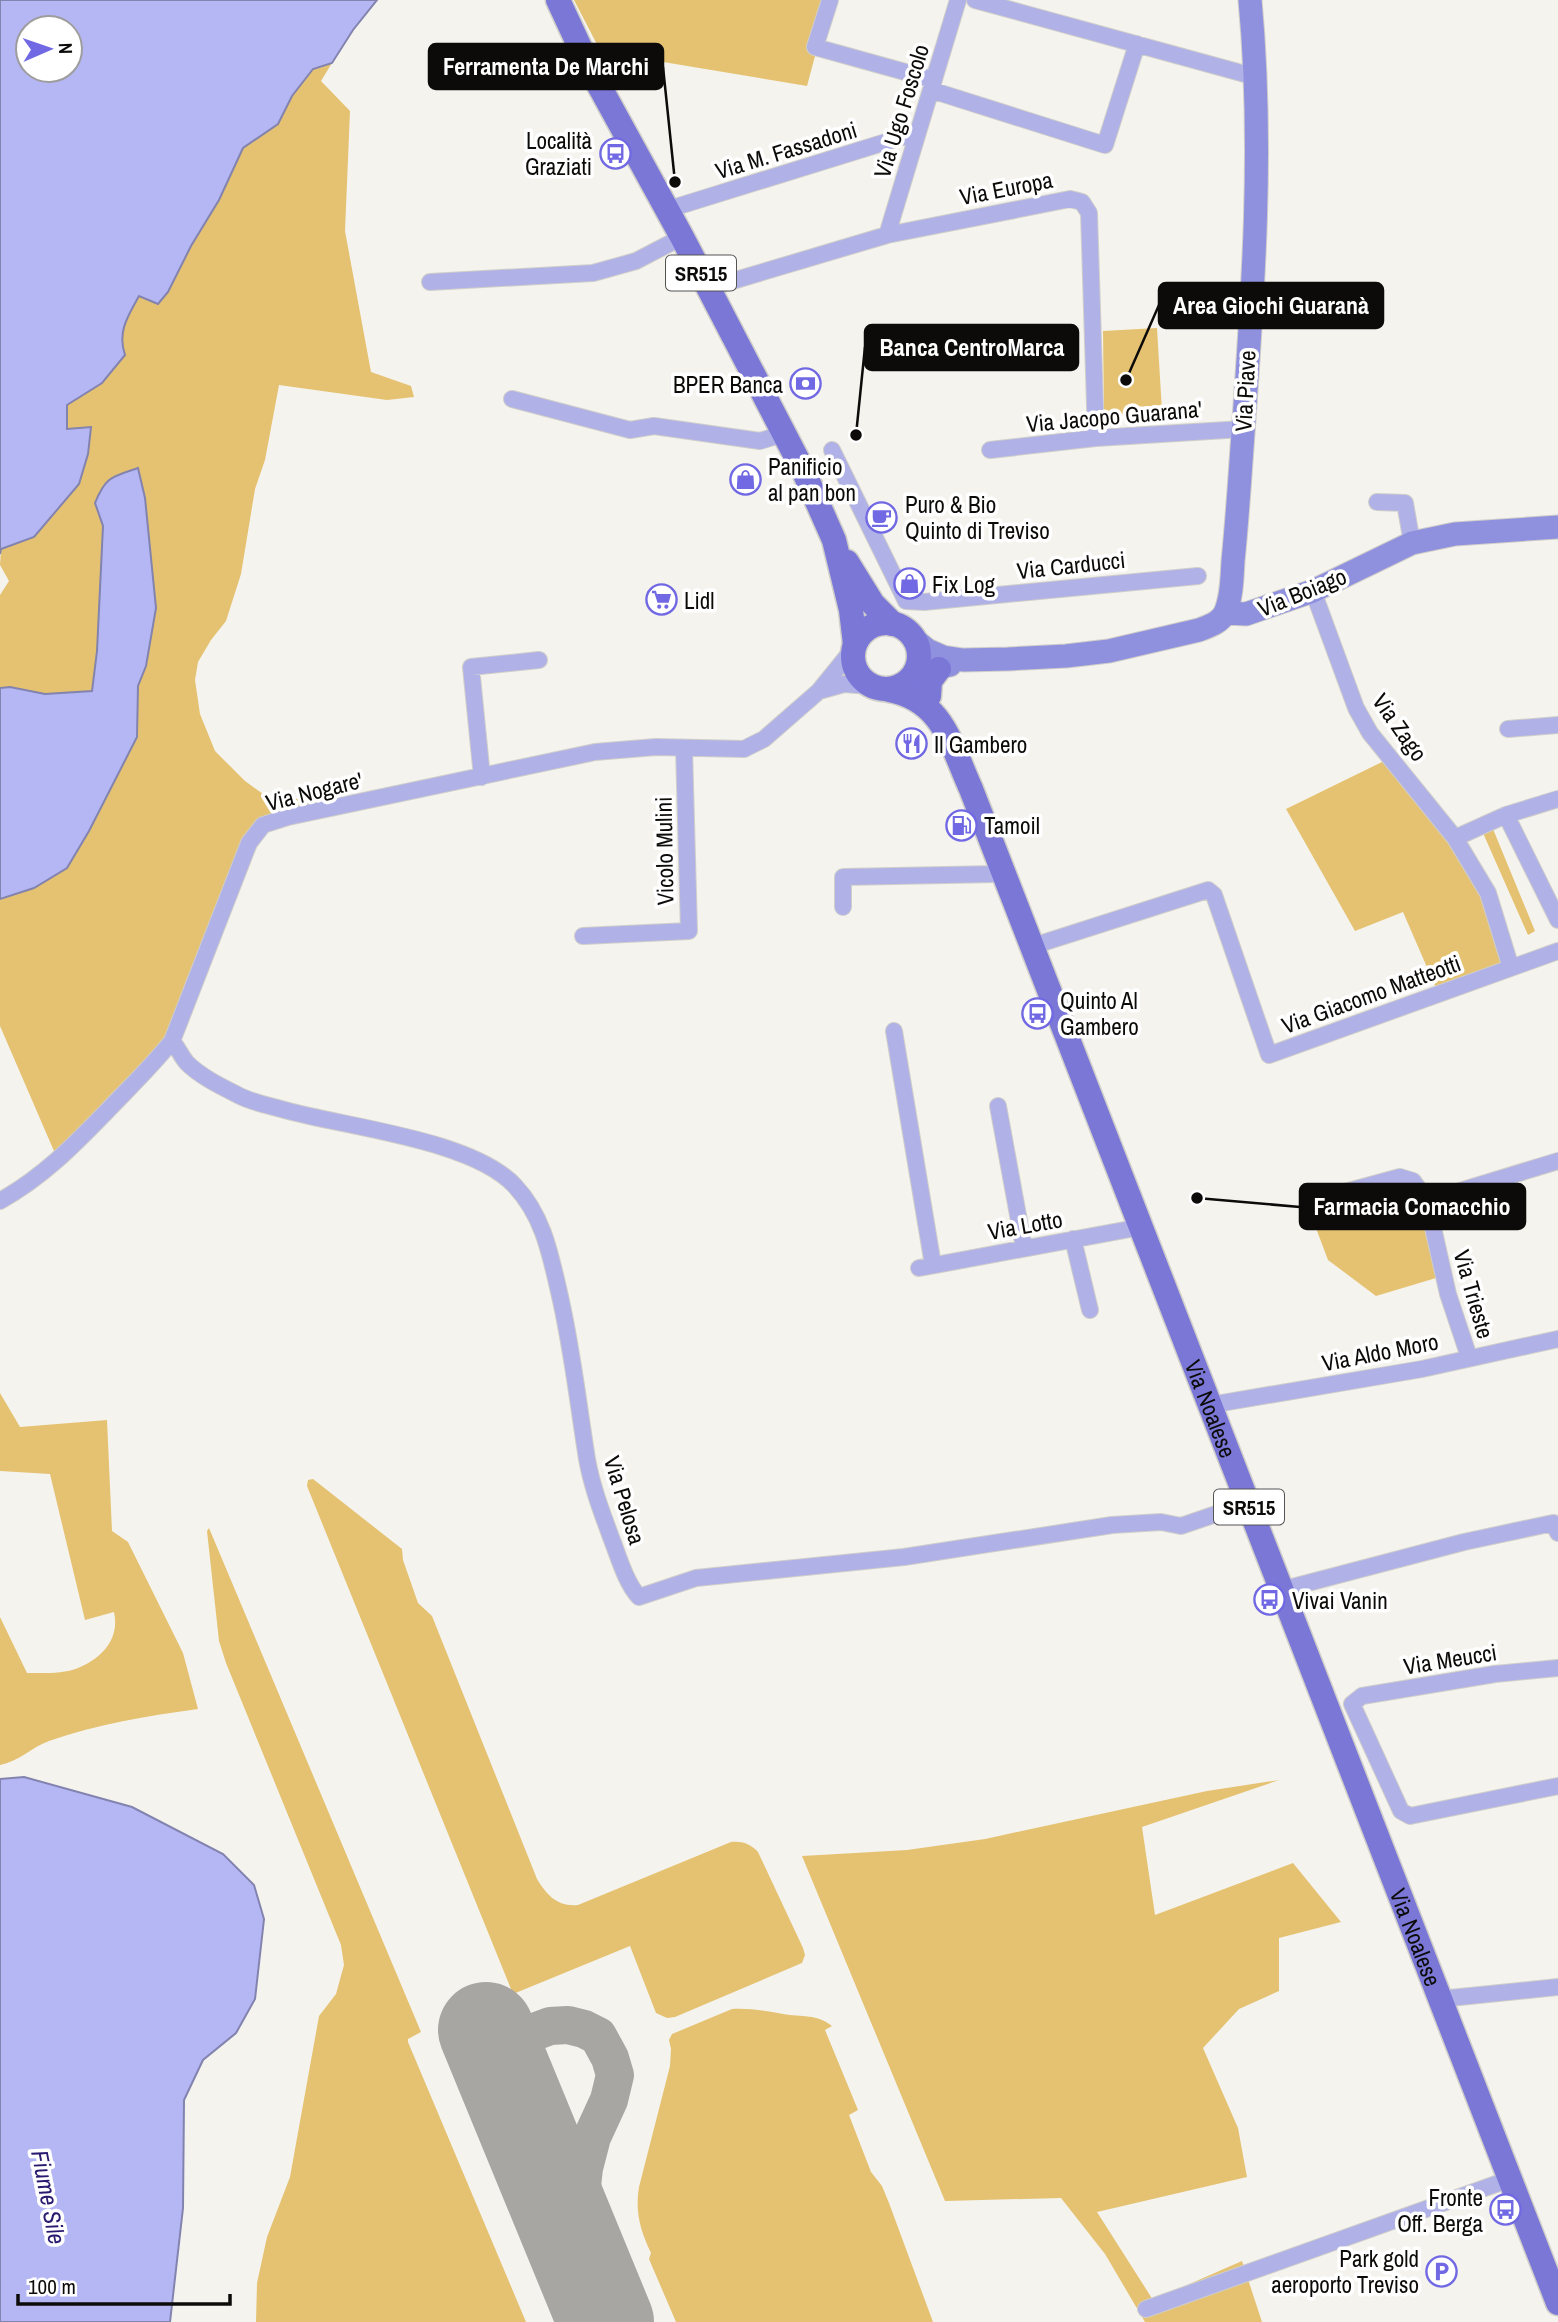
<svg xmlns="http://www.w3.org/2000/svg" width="1558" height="2322" font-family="'Archivo Narrow',sans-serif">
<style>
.green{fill:#e5c271}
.water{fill:#b5b7f5;stroke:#8283ae;stroke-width:2;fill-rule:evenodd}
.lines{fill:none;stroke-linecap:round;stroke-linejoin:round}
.taxiway{stroke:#a7a6a2;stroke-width:38}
.runway{stroke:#a7a6a2;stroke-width:96}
.street-casing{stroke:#d0ceca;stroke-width:18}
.secondary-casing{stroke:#d0ceca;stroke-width:25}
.primary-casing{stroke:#d0ceca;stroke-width:27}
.street{stroke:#afb1e7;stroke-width:16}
.secondary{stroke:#8f90de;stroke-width:23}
.primary{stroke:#7a77d7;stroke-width:24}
.labels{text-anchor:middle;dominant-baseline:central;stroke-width:7;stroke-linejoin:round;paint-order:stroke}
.shield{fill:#fff;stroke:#555454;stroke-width:2}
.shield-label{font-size:21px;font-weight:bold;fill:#0c0b0a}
.street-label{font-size:23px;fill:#0c0b0a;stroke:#fff}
.poi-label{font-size:23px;fill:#0c0b0a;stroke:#fff;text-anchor:start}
.water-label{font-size:24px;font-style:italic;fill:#29196f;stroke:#fff}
.leader{fill:none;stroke:#0c0b0a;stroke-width:2.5}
.callout-dot{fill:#0c0b0a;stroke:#fff;stroke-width:2.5}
.callout{fill:#0c0b0a;stroke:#0c0b0a;stroke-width:2.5}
.callout-label{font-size:24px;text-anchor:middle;font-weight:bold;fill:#fff}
</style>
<rect width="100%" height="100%" fill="#f5f3ee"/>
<path class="green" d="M574,0H830L807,86L615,54L604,58Z
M332,63L321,81L350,111L345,231L371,372L411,386L414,397L387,400L279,385L265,460L255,489L241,574L226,621L211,640L198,662L195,680L200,714L215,751L245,781L270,799L290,800L342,792L267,823L178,1031L57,1158L0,1026V899L34,888L67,868L89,831L137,737L138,685L146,666L156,608L95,503L103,526L97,651L92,691L45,694L10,687L0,688V595L9,581L0,565L1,549L34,537L79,484L88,454L91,427L66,429L67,405L102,383L121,344L124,323L139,296L168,292L191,246L219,200L243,148L278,124L292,96L313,69Z
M1157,328L1162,411L1107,416L1104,414L1103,331Z
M1384,761L1443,834L1478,890L1505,964L1436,988L1403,912L1355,931L1286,809Z
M1493,829L1535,931L1528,935L1483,833Z
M1414,1183L1436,1278L1376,1296L1328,1260L1311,1215Z
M0,1393L20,1427L107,1420L112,1531L128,1542L183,1653L198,1709C147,1716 98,1724 49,1741C32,1747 18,1762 0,1765V1617L27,1673C43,1673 64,1674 78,1668C102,1658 120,1639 114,1612L85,1620L50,1474L0,1471Z
M313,1479L402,1549L403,1560L418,1603L432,1616L537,1879C547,1895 557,1907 578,1905L731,1842C742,1841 751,1844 758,1852L803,1948L805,1955L802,1963L675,2017L667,2018L656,2013L630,1946L513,1994L307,1486L308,1480Z
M209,1528L421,2032L408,2039V2042L526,2322H256L257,2283L267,2237L290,2177L319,2016L336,1994L344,1965L341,1945L226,1663L219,1641L207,1531Z
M1279,1780L1142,1827L1155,1915L1293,1863L1341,1922L1279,1938V1991L1239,2009L1203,2048L1238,2128L1247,2177L1097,2212L1153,2300L1242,2261L1262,2322H1145L1105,2254L1061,2198L945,2201L802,1856L907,1850L985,1839L1207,1791Z
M732,2009C750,2008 766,2011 783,2014C801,2017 818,2014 832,2026L825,2030L858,2110L849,2115L871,2172L882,2186L889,2203L933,2322H676L649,2259L651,2253C640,2230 635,2212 639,2187L670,2066L671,2049L669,2040L672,2034Z"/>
<path class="water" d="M0,0H377L353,30L332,63L313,69L292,96L278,124L243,148L219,200L191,246L168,292L158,304L139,296C128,316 117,332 125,355L102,383L67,405V429L91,427L88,454L79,484L34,537L1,549L0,554ZM28,28H70V70H28Z
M138,468L145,498L156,608L146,666L138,686L137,737L89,831L67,868L34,888L0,899V688L10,687L45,694L92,691L97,651L103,526L95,503C106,476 112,477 138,468Z
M24,1777L132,1807L223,1854L254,1885L264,1919L255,1999L236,2033L203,2060L184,2100L183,2208L170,2322H0V1779Z"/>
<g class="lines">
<path class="taxiway" d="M511,2092L509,2069L526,2035L550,2026L568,2025L584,2029L598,2036L610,2058L615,2075L609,2100L592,2137L584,2168L579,2212L588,2280"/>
<path class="runway" d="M486,2030L606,2322"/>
<defs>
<path id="street" d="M830,0L815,47L934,80
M975,0L1256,77
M931,90L1105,145L1137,44
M669,213L679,206L918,132
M887,235L958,0
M430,282L593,273L636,261L682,237
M709,288L887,235L1070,199L1082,202L1089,213L1096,438
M512,399L630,430L654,426L760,441L786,433
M832,450L906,601L924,602L1198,576
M990,450L1096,438L1243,429
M1377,502L1405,503L1412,543
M1313,591L1356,708L1370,733L1455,838L1488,893L1511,968
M819,691L844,684L870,686
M1508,729L1558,725
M482,777L471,667L539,660
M1506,815L1558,920
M1455,838L1506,815L1558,799
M843,907V877L996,874L1004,870
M583,936L689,931L684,748
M1033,946L1208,890L1214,895L1269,1055L1558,951
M894,1031L933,1265
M172,1041C178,1048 181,1056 187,1063C200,1076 220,1086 236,1094C250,1102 266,1105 281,1109C343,1127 472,1139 515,1186C543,1216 550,1253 559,1292C572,1347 578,1403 587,1459C592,1487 602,1513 612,1540C619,1558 626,1583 639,1597L696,1578L904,1557L1112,1525L1161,1522L1181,1526L1248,1503
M998,1106L1024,1248
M0,1201C44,1176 73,1146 108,1110C130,1087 152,1066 172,1041L249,843L263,825L288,817L595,752L656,747L744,749L764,739L819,691L853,649
M1312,1201L1400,1177L1413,1181L1427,1201L1448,1294L1469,1357
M1427,1201L1558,1161
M1073,1239L1090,1310
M919,1268L1141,1227
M1210,1405L1422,1369L1558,1339
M1281,1590L1464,1542L1553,1523L1558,1533
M1352,1704L1401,1811L1410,1816L1558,1786
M1352,1704L1362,1696L1495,1674L1558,1668
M1440,1999L1558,1987
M1146,2309L1510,2179"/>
<path id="secondary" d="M1225,613L1246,614L1313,591L1412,543L1455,534L1558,527
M916,641L927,650L943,657L963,660L1008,659L1066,656L1109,651L1199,630C1209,626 1220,623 1225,613C1232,597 1232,577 1233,561C1236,532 1238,504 1240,476C1251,318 1265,159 1250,0
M916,672L950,665"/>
<g id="primary">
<path d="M558,0L590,69L682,237L804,472L834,540L851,610L855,644"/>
<path d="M847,562L873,604L893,624"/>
<circle cx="886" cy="656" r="33"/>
<path id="s1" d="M889,690C943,700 951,745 971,789L1558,2303"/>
<path d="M929,696L930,681L939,669"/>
</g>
</defs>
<use href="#street" class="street-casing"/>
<use href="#secondary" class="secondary-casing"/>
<use href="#primary" class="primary-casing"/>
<use href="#street" class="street"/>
<use href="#secondary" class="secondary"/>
<use href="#primary" class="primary"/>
</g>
<defs>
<symbol id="bus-ring" viewBox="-11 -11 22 22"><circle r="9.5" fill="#fff" stroke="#7168e3" stroke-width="1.5"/><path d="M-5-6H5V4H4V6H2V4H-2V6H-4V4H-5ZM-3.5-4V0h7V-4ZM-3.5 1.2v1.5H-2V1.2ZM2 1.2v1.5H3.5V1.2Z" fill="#7168e3"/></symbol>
<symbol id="bank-ring" viewBox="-11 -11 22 22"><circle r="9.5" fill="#fff" stroke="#7168e3" stroke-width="1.5"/><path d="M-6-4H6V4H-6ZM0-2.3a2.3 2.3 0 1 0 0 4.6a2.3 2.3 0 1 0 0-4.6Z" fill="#7168e3"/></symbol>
<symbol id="shop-ring" viewBox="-11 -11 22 22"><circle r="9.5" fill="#fff" stroke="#7168e3" stroke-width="1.5"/><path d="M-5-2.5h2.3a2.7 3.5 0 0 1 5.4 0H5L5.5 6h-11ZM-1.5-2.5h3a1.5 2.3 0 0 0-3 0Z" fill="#7168e3"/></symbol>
<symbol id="cafe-ring" viewBox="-11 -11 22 22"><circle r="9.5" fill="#fff" stroke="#7168e3" stroke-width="1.5"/><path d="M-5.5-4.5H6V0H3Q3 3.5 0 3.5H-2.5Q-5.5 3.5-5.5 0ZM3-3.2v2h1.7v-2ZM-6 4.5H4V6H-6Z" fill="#7168e3"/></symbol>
<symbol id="supermarket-ring" viewBox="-11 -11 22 22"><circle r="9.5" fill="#fff" stroke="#7168e3" stroke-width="1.5"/><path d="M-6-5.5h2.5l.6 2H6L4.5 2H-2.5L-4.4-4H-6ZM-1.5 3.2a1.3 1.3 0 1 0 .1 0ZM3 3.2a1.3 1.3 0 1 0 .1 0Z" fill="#7168e3"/></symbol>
<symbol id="restaurant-ring" viewBox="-11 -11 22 22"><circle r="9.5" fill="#fff" stroke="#7168e3" stroke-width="1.5"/><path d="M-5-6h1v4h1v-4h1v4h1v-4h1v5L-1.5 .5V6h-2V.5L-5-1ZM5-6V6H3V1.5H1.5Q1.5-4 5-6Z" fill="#7168e3"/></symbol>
<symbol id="fuel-ring" viewBox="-11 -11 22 22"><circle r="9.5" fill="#fff" stroke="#7168e3" stroke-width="1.5"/><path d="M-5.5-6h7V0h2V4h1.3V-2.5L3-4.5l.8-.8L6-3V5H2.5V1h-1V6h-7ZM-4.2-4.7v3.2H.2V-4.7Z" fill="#7168e3"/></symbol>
<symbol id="parking-ring" viewBox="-11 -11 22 22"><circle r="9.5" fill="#fff" stroke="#7168e3" stroke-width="1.5"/><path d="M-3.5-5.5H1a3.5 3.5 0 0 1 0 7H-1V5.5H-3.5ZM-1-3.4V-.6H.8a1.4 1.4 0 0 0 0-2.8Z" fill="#7168e3"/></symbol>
</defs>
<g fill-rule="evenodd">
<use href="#bus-ring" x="598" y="136" width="35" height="35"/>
<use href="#bank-ring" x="788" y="366" width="35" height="35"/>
<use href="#shop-ring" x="728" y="462" width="35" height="35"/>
<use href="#cafe-ring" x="864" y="500" width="35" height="35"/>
<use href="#shop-ring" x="892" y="566" width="35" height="35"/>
<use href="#supermarket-ring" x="644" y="582" width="35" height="35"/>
<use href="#restaurant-ring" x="894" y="726" width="35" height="35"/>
<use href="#fuel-ring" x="944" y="808" width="35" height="35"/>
<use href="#bus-ring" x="1020" y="996" width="35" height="35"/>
<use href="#bus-ring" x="1252" y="1582" width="35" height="35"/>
<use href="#bus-ring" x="1488" y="2192" width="35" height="35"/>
<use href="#parking-ring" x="1424" y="2254" width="35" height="35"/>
</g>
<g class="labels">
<g class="shield">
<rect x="666" y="255.5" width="70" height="35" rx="5"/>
<rect x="1214" y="1489.5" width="70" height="35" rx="5"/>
</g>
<g class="shield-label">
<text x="701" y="273">SR515</text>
<text x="1249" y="1507">SR515</text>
</g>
<g class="street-label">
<text transform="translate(901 111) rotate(-73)">Via Ugo Foscolo</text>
<text transform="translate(786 150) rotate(-17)">Via M. Fassadoni</text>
<text transform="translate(1006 188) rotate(-11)">Via Europa</text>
<text transform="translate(1245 391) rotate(-87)">Via Piave</text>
<text transform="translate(1114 416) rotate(-5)">Via Jacopo Guarana'</text>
<text transform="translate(1071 565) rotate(-6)">Via Carducci</text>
<text transform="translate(1302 592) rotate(-22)">Via Boiago</text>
<text transform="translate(1400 727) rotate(55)">Via Zago</text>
<text transform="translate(314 791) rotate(-14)">Via Nogare'</text>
<text transform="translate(664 851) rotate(-91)">Vicolo Mulini</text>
<text transform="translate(1371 994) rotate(-20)">Via Giacomo Matteotti</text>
<text transform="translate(1025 1225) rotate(-10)">Via Lotto</text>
<text transform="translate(1474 1294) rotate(74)">Via Trieste</text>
<text transform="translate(1380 1352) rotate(-11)">Via Aldo Moro</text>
<text stroke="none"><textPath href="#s1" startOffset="800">Via Noalese</textPath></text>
<text transform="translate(625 1500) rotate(73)">Via Pelosa</text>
<text transform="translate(1450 1659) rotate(-9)">Via Meucci</text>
<text stroke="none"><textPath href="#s1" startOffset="1367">Via Noalese</textPath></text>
</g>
<g class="poi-label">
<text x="592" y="140" text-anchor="end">Località<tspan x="592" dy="26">Graziati</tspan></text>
<text x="783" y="384" text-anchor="end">BPER Banca</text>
<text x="768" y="466">Panificio<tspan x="768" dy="26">al pan bon</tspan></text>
<text x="905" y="504">Puro &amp; Bio<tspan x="905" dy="26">Quinto di Treviso</tspan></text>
<text x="932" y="584">Fix Log</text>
<text x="684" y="600">Lidl</text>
<text x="934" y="744">Il Gambero</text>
<text x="984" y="825">Tamoil</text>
<text x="1060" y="1000">Quinto Al<tspan x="1060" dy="26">Gambero</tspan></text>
<text x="1292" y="1600">Vivai Vanin</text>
<text x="1483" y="2197" text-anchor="end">Fronte<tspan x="1483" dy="26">Off. Berga</tspan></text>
<text x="1419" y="2258" text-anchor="end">Park gold<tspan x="1419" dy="26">aeroporto Treviso</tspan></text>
</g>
<g class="water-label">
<text transform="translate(49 2197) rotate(79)">Fiume Sile</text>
</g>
</g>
<path class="leader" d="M675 182L663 67M1126 380L1159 305M856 435L865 347M1197 1198L1300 1207"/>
<g class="callout-dot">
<circle cx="675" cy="182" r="7"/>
<circle cx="1126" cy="380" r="7"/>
<circle cx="856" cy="435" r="7"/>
<circle cx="1197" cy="1198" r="7"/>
</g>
<g class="callout">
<rect x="429" y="44" width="234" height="45" rx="7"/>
<rect x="1159" y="283" width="224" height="45" rx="7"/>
<rect x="865" y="325" width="213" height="45" rx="7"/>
<rect x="1300" y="1184" width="225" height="45" rx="7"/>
</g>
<g class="callout-label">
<text x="546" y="75">Ferramenta De Marchi</text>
<text x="1271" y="314">Area Giochi Guaranà</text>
<text x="972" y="356">Banca CentroMarca</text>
<text x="1412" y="1215">Farmacia Comacchio</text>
</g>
<g transform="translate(49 49) rotate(88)"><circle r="33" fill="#ffffff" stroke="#9e9d9d" stroke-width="2"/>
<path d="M0-5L12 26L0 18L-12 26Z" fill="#7168e3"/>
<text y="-10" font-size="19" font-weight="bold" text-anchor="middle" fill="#0c0b0a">N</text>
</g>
<path d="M18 2294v10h212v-10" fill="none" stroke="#0c0b0a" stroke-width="3.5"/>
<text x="28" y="2294" font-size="21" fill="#0c0b0a" stroke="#ffffff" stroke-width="5" paint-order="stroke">100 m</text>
</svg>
